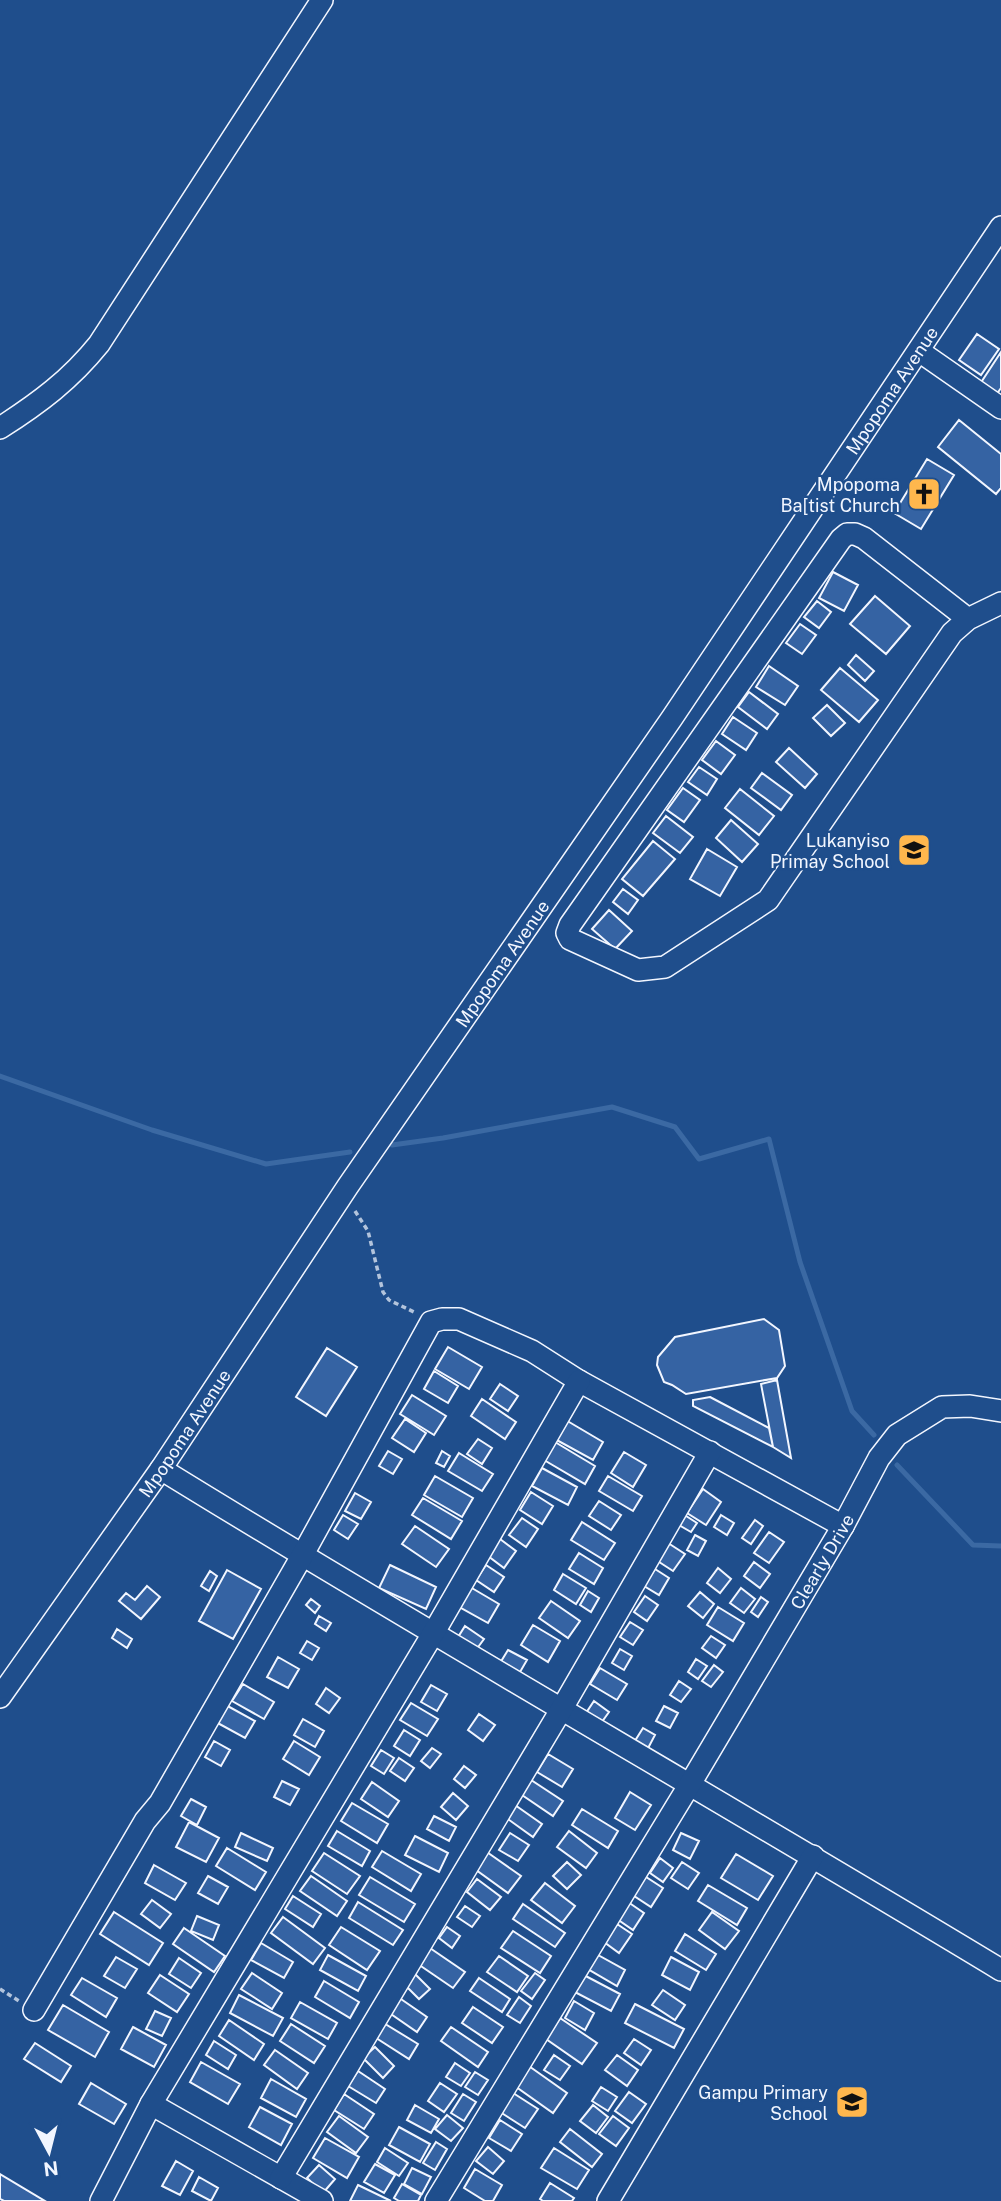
<svg xmlns="http://www.w3.org/2000/svg" width="1001" height="2201" font-family="'Public Sans',sans-serif">
<style>
.lines{fill:none;stroke-linecap:round;stroke-linejoin:round}
.stream{stroke:#3b69a3;stroke-width:5}
.building{fill:#3563a3;stroke:#f2f6ff;stroke-width:2}
.minor-casing{stroke:#f2f6ff;stroke-width:24}
.path{stroke:#b3c4dc;stroke-width:3.5;stroke-dasharray:5 3.5;stroke-linecap:butt}
.minor{stroke:#1f4e8c;stroke-width:21}
.labels{text-anchor:middle;dominant-baseline:central;stroke-width:5;stroke-linejoin:round;paint-order:stroke}
.street-label{font-size:18px;fill:#f2f6ff;stroke:#1f4e8c}
.poi-label{font-size:18px;fill:#f2f6ff;stroke:#1f4e8c;text-anchor:end}
</style>
<rect width="100%" height="100%" fill="#1f4e8c"/>
<g class="lines">
<path class="stream" d="M0,1076L152,1130L266,1164L350,1152
M392,1145L443,1138L612,1107L675,1127L699,1159L769,1139L800,1262L852,1411L874,1435
M897,1465L973,1545L1001,1546"/>
</g>
<path class="building" d="M977,334L999,349L981,375L959,360Z
M1001,352V388L996,395L980,384Z
M959,420L1001,454V488L996,494L938,447Z
M927,459L954,475L921,529L894,513Z
M833,572L858,585L844,611L819,598Z
M875,596L910,626L886,654L850,624Z
M817,601L831,612L819,628L804,617Z
M800,624L816,635L802,654L786,643Z
M856,655L874,671L865,681L848,665Z
M769,666L798,686L785,705L756,687Z
M840,668L878,700L859,722L821,690Z
M749,692L778,714L767,729L738,707Z
M827,705L845,723L831,736L813,718Z
M733,717L757,733L746,750L722,734Z
M716,741L735,755L721,774L702,760Z
M789,748L817,774L805,788L776,762Z
M699,767L717,779L707,795L688,782Z
M762,773L792,795L781,810L751,788Z
M683,788L700,800L684,822L667,810Z
M740,789L774,816L759,835L725,808Z
M666,816L693,837L680,853L653,833Z
M731,820L758,844L742,862L716,838Z
M653,841L675,859L643,896L622,879Z
M707,849L737,867L720,896L690,879Z
M623,889L638,900L628,914L613,902Z
M609,910L632,931L615,949L592,929Z
M764,1319L779,1330L785,1366L777,1378L686,1394L672,1385L664,1382L657,1365L658,1357L675,1337Z
M448,1347L482,1367L469,1389L435,1369Z
M327,1348L357,1367L326,1416L296,1397Z
M434,1371L458,1386L448,1403L424,1389Z
M777,1380L791,1458L773,1447L761,1384Z
M500,1384L518,1396L508,1411L490,1399Z
M412,1395L446,1416L434,1435L400,1414Z
M710,1397L769,1428L773,1447L693,1406V1400Z
M482,1399L516,1422L505,1439L471,1416Z
M405,1419L426,1433L414,1452L392,1438Z
M564,1419L603,1442L593,1460L553,1438Z
M478,1439L492,1448L482,1464L467,1454Z
M555,1442L595,1466L585,1484L544,1460Z
M388,1451L402,1459L393,1474L379,1466Z
M442,1451L450,1456L444,1467L436,1463Z
M624,1452L646,1465L633,1487L611,1473Z
M459,1453L493,1474L482,1491L448,1471Z
M542,1468L577,1487L568,1505L532,1486Z
M435,1476L473,1498L462,1517L424,1495Z
M608,1476L642,1496L633,1511L599,1491Z
M703,1489L721,1502L706,1525L687,1513Z
M531,1492L553,1506L542,1524L520,1510Z
M355,1493L371,1502L361,1519L345,1511Z
M423,1498L462,1521L451,1539L412,1515Z
M599,1501L621,1515L611,1530L589,1516Z
M683,1514L697,1523L691,1532L677,1524Z
M343,1515L358,1524L348,1539L334,1530Z
M721,1515L734,1523L727,1535L714,1527Z
M522,1518L538,1529L526,1547L509,1535Z
M755,1520L763,1526L751,1544L742,1538Z
M582,1522L615,1543L604,1560L571,1540Z
M415,1526L449,1549L436,1567L402,1544Z
M769,1532L784,1542L769,1563L754,1553Z
M695,1535L706,1541L698,1556L687,1550Z
M500,1539L516,1551L504,1568L488,1556Z
M665,1541L685,1554L673,1571L653,1558Z
M579,1553L603,1568L594,1584L569,1569Z
M754,1562L770,1574L760,1588L744,1576Z
M390,1565L436,1587L426,1609L379,1588Z
M486,1565L504,1577L494,1592L476,1580Z
M718,1568L731,1579L720,1593L707,1583Z
M655,1569L669,1578L659,1595L644,1586Z
M227,1570L261,1589L233,1639L199,1621Z
M210,1571L217,1576L209,1591L201,1586Z
M563,1574L586,1588L576,1604L554,1590Z
M465,1584L499,1604L488,1623L454,1604Z
M147,1586L160,1597L141,1619L119,1601L126,1593L135,1600Z
M741,1588L755,1599L744,1613L730,1603Z
M588,1591L599,1598L591,1612L580,1605Z
M700,1592L714,1604L703,1618L688,1606Z
M645,1596L658,1605L647,1621L634,1612Z
M761,1597L768,1602L758,1617L751,1612Z
M311,1599L320,1606L315,1613L306,1605Z
M551,1601L580,1621L568,1638L539,1618Z
M718,1607L744,1623L733,1641L707,1625Z
M319,1616L331,1623L326,1631L315,1624Z
M630,1622L643,1630L633,1645L620,1637Z
M533,1625L560,1641L548,1662L521,1645Z
M465,1626L484,1639L473,1654L455,1642Z
M117,1629L132,1639L127,1648L112,1638Z
M711,1636L725,1645L716,1658L702,1648Z
M307,1641L319,1648L312,1660L300,1653Z
M620,1649L632,1656L624,1670L612,1663Z
M508,1650L527,1660L516,1679L497,1668Z
M278,1657L299,1669L288,1688L267,1677Z
M696,1659L707,1666L698,1679L688,1672Z
M714,1665L723,1672L711,1687L702,1681Z
M600,1668L627,1684L617,1700L590,1684Z
M679,1681L691,1689L681,1702L670,1695Z
M243,1684L274,1702L264,1719L232,1701Z
M431,1685L447,1694L437,1711L421,1702Z
M326,1688L340,1698L329,1713L316,1704Z
M594,1701L609,1712L599,1726L584,1716Z
M411,1703L438,1719L427,1736L400,1720Z
M224,1704L255,1721L245,1738L214,1721Z
M664,1706L678,1713L670,1728L656,1721Z
M479,1714L495,1725L483,1741L468,1730Z
M303,1719L324,1731L315,1747L294,1735Z
M643,1728L655,1735L646,1752L633,1744Z
M404,1730L420,1740L410,1756L394,1746Z
M214,1741L230,1750L221,1766L205,1757Z
M294,1741L320,1757L309,1775L283,1759Z
M432,1748L441,1754L430,1768L421,1761Z
M381,1750L394,1758L384,1774L371,1766Z
M548,1754L573,1769L562,1787L537,1772Z
M399,1758L414,1768L405,1781L390,1771Z
M464,1766L476,1775L465,1788L454,1779Z
M528,1778L563,1801L553,1816L519,1793Z
M282,1781L299,1789L290,1805L274,1797Z
M372,1782L399,1801L388,1817L361,1799Z
M630,1792L651,1805L635,1830L615,1818Z
M453,1793L468,1806L456,1820L441,1807Z
M191,1799L206,1807L197,1825L181,1816Z
M352,1803L388,1824L377,1843L341,1821Z
M515,1805L542,1824L533,1837L505,1817Z
M582,1809L618,1831L608,1848L572,1825Z
M434,1816L456,1827L449,1841L427,1829Z
M189,1822L219,1838L206,1862L176,1847Z
M337,1831L370,1851L362,1866L328,1846Z
M569,1831L597,1853L586,1868L557,1847Z
M241,1833L273,1848L267,1861L235,1847Z
M510,1833L529,1845L518,1861L499,1850Z
M681,1833L699,1841L690,1859L673,1850Z
M415,1836L448,1853L439,1872L405,1855Z
M227,1848L266,1872L255,1890L216,1866Z
M484,1850L521,1876L508,1893L472,1867Z
M382,1851L421,1874L411,1891L372,1867Z
M324,1853L360,1876L347,1894L312,1871Z
M736,1854L773,1876L758,1900L721,1878Z
M660,1858L673,1868L663,1882L650,1873Z
M567,1862L581,1875L567,1889L553,1876Z
M682,1862L699,1873L688,1889L671,1878Z
M154,1865L186,1883L175,1900L145,1883Z
M643,1875L663,1888L651,1907L631,1894Z
M208,1876L228,1887L218,1904L198,1893Z
M311,1876L347,1901L337,1916L300,1891Z
M370,1877L415,1904L404,1922L359,1895Z
M477,1879L501,1897L490,1910L467,1892Z
M545,1883L575,1906L562,1923L531,1900Z
M708,1885L747,1908L737,1925L698,1901Z
M293,1896L321,1914L313,1927L285,1909Z
M152,1900L171,1914L160,1928L141,1914Z
M358,1902L403,1930L393,1945L349,1918Z
M628,1902L644,1913L633,1930L617,1919Z
M523,1904L565,1933L555,1947L513,1919Z
M465,1906L480,1916L472,1927L457,1917Z
M114,1912L163,1943L149,1965L100,1934Z
M712,1912L739,1931L725,1949L699,1930Z
M197,1916L219,1925L213,1940L191,1931Z
M283,1917L325,1948L313,1964L271,1933Z
M617,1924L632,1934L619,1953L604,1942Z
M341,1927L380,1951L367,1970L329,1945Z
M447,1927L460,1936L452,1948L439,1938Z
M184,1928L225,1956L214,1972L173,1944Z
M513,1931L551,1956L540,1973L501,1948Z
M685,1934L716,1954L706,1970L675,1951Z
M261,1943L293,1962L284,1978L251,1960Z
M427,1946L465,1972L453,1988L415,1962Z
M589,1950L625,1970L617,1986L581,1965Z
M328,1955L366,1976L358,1991L320,1970Z
M499,1956L528,1976L517,1992L487,1972Z
M116,1957L137,1969L125,1988L104,1976Z
M671,1957L699,1972L690,1990L662,1975Z
M179,1958L201,1973L191,1988L169,1974Z
M252,1973L282,1993L272,2009L241,1989Z
M414,1973L430,1989L419,1999L403,1983Z
M535,1973L545,1980L532,1999L521,1991Z
M580,1973L620,1994L611,2011L571,1990Z
M160,1975L189,1994L177,2012L148,1993Z
M82,1978L117,1998L106,2017L71,1995Z
M479,1978L510,1999L502,2012L470,1991Z
M324,1981L359,2002L350,2018L315,1997Z
M663,1990L685,2005L675,2020L652,2005Z
M239,1995L283,2018L273,2036L230,2013Z
M398,1997L427,2017L417,2032L388,2012Z
M519,1997L531,2006L520,2023L507,2015Z
M574,2001L594,2013L585,2030L565,2018Z
M300,2002L337,2023L328,2039L291,2018Z
M635,2004L684,2029L674,2048L625,2023Z
M63,2005L109,2032L95,2057L48,2030Z
M473,2007L503,2027L492,2043L462,2023Z
M155,2011L171,2018L162,2036L146,2029Z
M560,2018L597,2043L582,2064L546,2039Z
M229,2020L264,2044L254,2060L219,2036Z
M382,2022L418,2044L409,2059L373,2036Z
M291,2024L325,2046L314,2063L280,2041Z
M133,2027L166,2045L154,2067L121,2049Z
M451,2027L488,2052L478,2067L441,2041Z
M634,2039L651,2050L641,2065L624,2053Z
M214,2041L236,2055L228,2069L206,2055Z
M35,2043L71,2066L61,2082L24,2059Z
M375,2047L394,2066L383,2078L363,2058Z
M275,2050L308,2073L297,2089L264,2065Z
M554,2055L570,2066L560,2080L544,2070Z
M617,2055L638,2070L627,2086L605,2070Z
M201,2062L240,2084L228,2104L190,2082Z
M455,2063L470,2073L461,2086L446,2077Z
M526,2064L567,2093L553,2113L512,2084Z
M358,2071L385,2089L376,2103L348,2086Z
M475,2072L488,2080L478,2095L465,2087Z
M271,2079L306,2099L296,2117L261,2098Z
M91,2083L126,2104L114,2124L79,2104Z
M440,2083L457,2094L444,2112L428,2101Z
M601,2087L617,2097L608,2111L592,2101Z
M510,2091L538,2109L525,2128L497,2110Z
M629,2092L646,2104L632,2123L615,2111Z
M344,2094L374,2114L364,2129L334,2110Z
M463,2094L476,2102L464,2121L451,2113Z
M415,2105L439,2119L431,2133L407,2120Z
M593,2105L608,2117L596,2133L580,2121Z
M260,2107L292,2124L281,2145L249,2127Z
M447,2115L463,2128L451,2141L435,2129Z
M339,2116L368,2137L356,2153L327,2132Z
M613,2116L629,2128L616,2146L599,2134Z
M500,2120L522,2134L511,2151L489,2138Z
M399,2127L430,2144L420,2162L389,2145Z
M570,2129L602,2154L592,2167L560,2142Z
M325,2138L359,2157L347,2178L313,2158Z
M436,2142L447,2149L435,2170L423,2163Z
M488,2147L504,2161L493,2174L476,2161Z
M385,2148L408,2163L399,2176L377,2162Z
M554,2148L589,2170L577,2189L541,2168Z
M176,2161L193,2171L180,2195L162,2186Z
M375,2164L395,2175L384,2193L364,2182Z
M319,2165L335,2179L323,2193L307,2178Z
M412,2168L431,2177L422,2194L404,2184Z
M475,2169L502,2185L493,2201H485L464,2188Z
M0,2174L45,2201H4L0,2199Z
M199,2177L218,2188L211,2201L192,2191Z
M550,2183L574,2198L572,2201H543L540,2199Z
M402,2184L421,2195L418,2201H399L394,2198Z
M358,2185L391,2201H350Z"/>
<g class="lines">
<defs>
<g id="minor">
<path d="M919,351L1001,408"/>
<path d="M0,428C39,403 70,380 99,344L322,0"/>
<path d="M968,619L864,538L855,534H847L841,539L570,925L567,933L570,939L638,970L665,967L768,900L952,633L968,619L1001,603"/>
<path d="M161,1469C438,1640 722,1801 1001,1970"/>
<path id="s1" d="M0,1697L161,1469L348,1186L672,718L1001,227"/>
<path d="M34,2010L145,1821L160,1803L302,1556L431,1322L442,1319H459L532,1351L579,1381L843,1526"/>
<path d="M151,2104L322,2201"/>
<path d="M281,2178L561,1710L710,1452"/>
<path d="M101,2201L151,2104L434,1632L579,1381"/>
<path id="s2" d="M436,2201L690,1784L843,1526L879,1458L897,1435L942,1407L970,1406L1001,1411"/>
<path d="M608,2201L813,1856"/>
</g>
</defs>
<use href="#minor" class="minor-casing"/>
<path class="path" d="M355,1211L368,1231L383,1292L389,1300L414,1312
M0,1989L19,2001"/>
<use href="#minor" class="minor"/>
</g>
<defs>
<symbol id="church-square" viewBox="-11 -11 22 22"><rect x="-9" y="-9" width="18" height="18" rx="4" fill="#ffb74d" stroke="#1f4e8c"/><path d="M-1.2-6h2.4v3.5h3.3v2.4h-3.3V6h-2.4V-.1h-3.3v-2.4h3.3Z" fill="#111"/></symbol>
<symbol id="school-square" viewBox="-11 -11 22 22"><rect x="-9" y="-9" width="18" height="18" rx="4" fill="#ffb74d" stroke="#1f4e8c"/><path d="M0-5L7-2L0 1L-7-2ZM-4 1L0 2.5L4 1V4Q0 6-4 4Z" fill="#111"/></symbol>
</defs>
<g fill-rule="evenodd">
<use href="#church-square" x="905" y="475" width="38" height="38"/>
<use href="#school-square" x="895" y="831" width="38" height="38"/>
<use href="#school-square" x="833" y="2083" width="38" height="38"/>
</g>
<g class="labels">
<g class="street-label">
<text stroke="none"><textPath href="#s1" startOffset="1582">Mpopoma Avenue</textPath></text>
<text stroke="none"><textPath href="#s1" startOffset="889">Mpopoma Avenue</textPath></text>
<text stroke="none"><textPath href="#s1" startOffset="322">Mpopoma Avenue</textPath></text>
<text stroke="none"><textPath href="#s2" startOffset="747">Clearly Drive</textPath></text>
</g>
<g class="poi-label">
<text x="900" y="484">Mpopoma<tspan x="900" dy="21">Ba[tist Church</tspan></text>
<text x="890" y="840">Lukanyiso<tspan x="890" dy="21">Primay School</tspan></text>
<text x="828" y="2092">Gampu Primary<tspan x="828" dy="21">School</tspan></text>
</g>
</g>
<g transform="translate(49 2152) rotate(173)" stroke="#1f4e8c" stroke-width="5" paint-order="stroke">
<path d="M0-5L12 26L0 18L-12 26Z" fill="#f2f6ff"/>
<text y="-10" font-size="19" font-weight="bold" text-anchor="middle" fill="#f2f6ff">N</text>
</g>
</svg>
